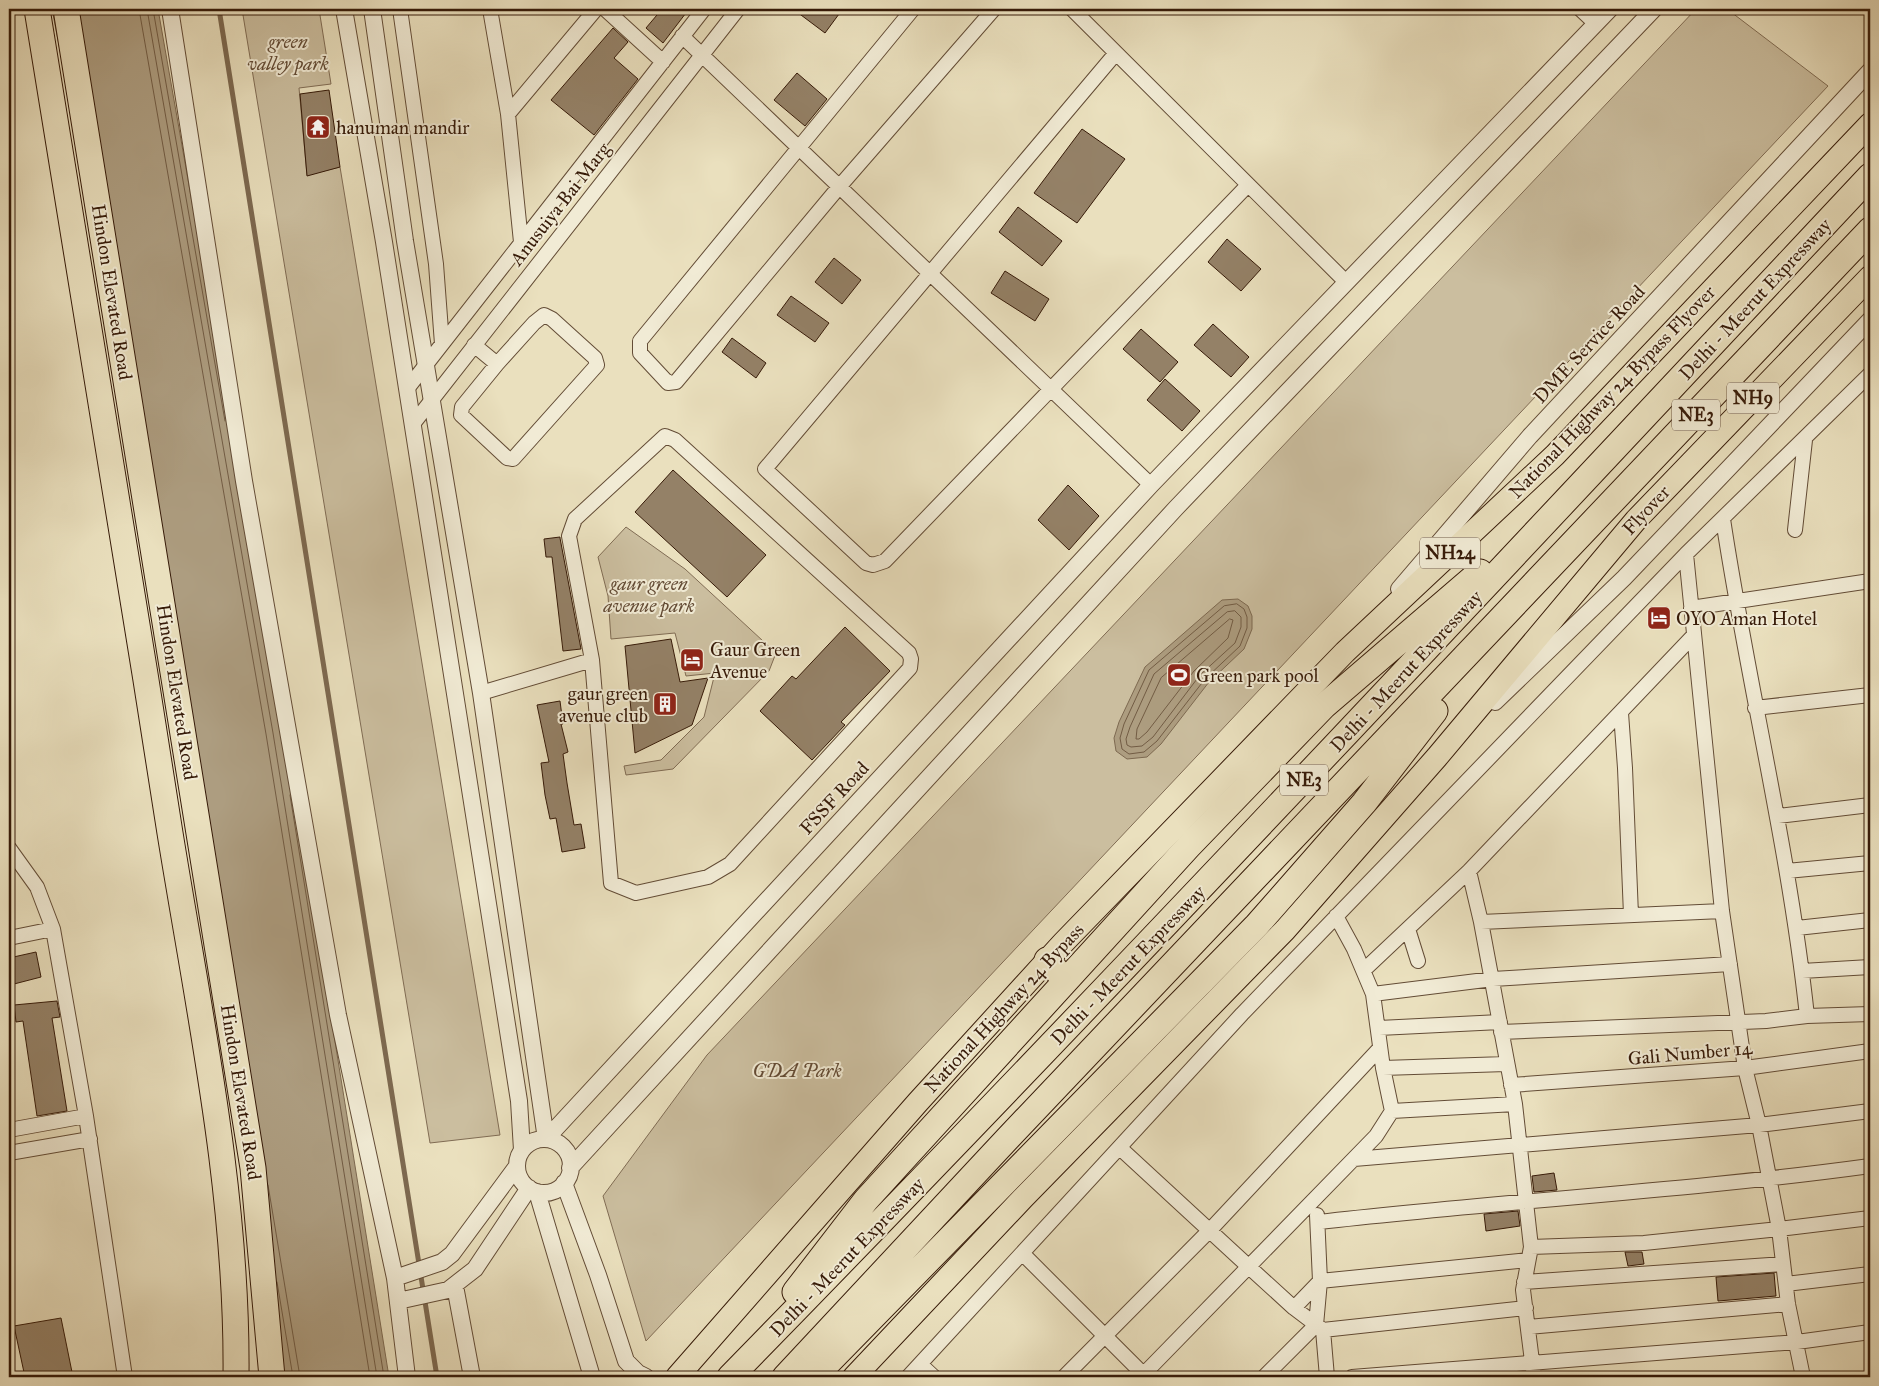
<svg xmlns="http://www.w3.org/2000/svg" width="1879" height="1386" font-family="'IM FELL Great Primer',serif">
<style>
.green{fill:#cbbe9f;stroke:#806c54}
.water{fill:#ad9d80;stroke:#7d6950}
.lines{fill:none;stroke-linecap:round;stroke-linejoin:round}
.shore{stroke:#725c44;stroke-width:1}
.stream{stroke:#7d6950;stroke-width:5}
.building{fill:#948167;stroke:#361a08}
.minor-casing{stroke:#634c36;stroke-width:16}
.tertiary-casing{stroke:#634c36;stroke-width:18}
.trunk-casing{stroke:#361a08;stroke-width:24}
.motorway-casing{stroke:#361a08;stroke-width:27}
.minor{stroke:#f1ebd5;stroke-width:14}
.tertiary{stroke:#f1ebd5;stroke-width:16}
.trunk{stroke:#eae0be;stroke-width:22}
.motorway{stroke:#eae0be;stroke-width:25}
.labels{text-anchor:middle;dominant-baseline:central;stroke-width:4;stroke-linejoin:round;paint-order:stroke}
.shield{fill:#f1ebd5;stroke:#6e5946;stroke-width:1}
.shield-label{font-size:18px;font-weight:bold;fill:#361a08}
.park-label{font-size:19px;font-style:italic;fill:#634b35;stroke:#f1ebd5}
.poi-label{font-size:19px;fill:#361a08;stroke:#f1ebd5;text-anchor:start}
.street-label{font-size:19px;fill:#361a08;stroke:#f1ebd5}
</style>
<rect width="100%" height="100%" fill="#eae0be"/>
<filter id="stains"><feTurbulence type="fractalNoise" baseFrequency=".004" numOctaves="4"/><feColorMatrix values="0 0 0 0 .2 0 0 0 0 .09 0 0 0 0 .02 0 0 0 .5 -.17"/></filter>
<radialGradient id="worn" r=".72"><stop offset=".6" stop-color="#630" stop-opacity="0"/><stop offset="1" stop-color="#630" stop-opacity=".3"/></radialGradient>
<path class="green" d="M242,9H319L331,84L299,88L307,175L340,167L500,1135L430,1143Z
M1696,9H1727L1828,86L646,1341L603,1196L707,1055Z
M626,527L685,569L776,653L769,671L673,769L626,775L624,766L661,760L704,717L715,673L686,676L675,633L611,639L608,596L598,557Z"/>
<path class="water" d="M52,9H158L285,731L389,1377H282L79,149Z
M1238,599L1248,606L1252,616V629L1244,649L1209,682L1161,744L1147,757L1127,759L1116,751L1114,738L1119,722L1145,667L1222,600Z"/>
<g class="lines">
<path class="shore" d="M139,9L266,734L370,1377
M147,9L273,733L377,1377
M153,9L225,421
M1237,604L1244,609L1247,617V628L1240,646L1205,679L1157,741L1144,752L1129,754L1122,749L1120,738L1124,724L1149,670L1224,606Z
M1235,611L1241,617V627L1235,643L1200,675L1153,737L1142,746L1131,747L1127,745L1126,739L1130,727L1154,674L1227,612Z
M1230,619L1233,620L1228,638L1194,671L1147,732L1139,739H1136L1137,729L1161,678Z
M290,795L384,1377
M268,1185L300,1377
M277,1282L293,1377"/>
<path class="stream" d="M219,9L437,1377"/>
</g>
<path class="building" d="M662,9H689L663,43L646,28Z
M793,9H831L839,14L825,33Z
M613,28L628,42L614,58L638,79L594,135L551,100Z
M797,73L827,99L805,126L774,100Z
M329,90L340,167L307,176L300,94Z
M1082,129L1125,159L1077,223L1034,193Z
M1018,207L1062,241L1042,266L999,232Z
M1227,239L1261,269L1241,291L1208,262Z
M834,258L861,280L842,304L815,282Z
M1005,271L1049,299L1035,321L991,293Z
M791,296L829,323L815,342L777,315Z
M1213,324L1249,357L1231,377L1194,345Z
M1141,329L1178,362L1160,382L1123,349Z
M732,338L766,363L756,378L722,352Z
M1165,379L1200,411L1182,431L1147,400Z
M673,470L766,555L727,597L635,512Z
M1068,485L1099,516L1069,550L1038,520Z
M560,537V538L581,649L563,651L552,557H546L544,539Z
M845,627L890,671L841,722L845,725L812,760L760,711L792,676L796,679Z
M671,639L680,682L708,678L692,725L635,753L625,646Z
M560,701L563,724H561L568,752L563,754L567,783L574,825L581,824L585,848L562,852L556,818L550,819L545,795L541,763L549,762L537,705Z
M36,952L41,977L14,984L9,958Z
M57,1001L60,1017L52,1018L67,1111L37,1116L23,1021L16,1022L14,1005Z
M1554,1173L1557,1190L1534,1192L1532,1176Z
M1518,1211L1520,1226L1486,1231L1484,1214Z
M1625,1252H1642L1644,1264L1628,1266Z
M1774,1273L1776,1296L1718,1301L1716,1277Z
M61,1318L73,1377H25L14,1326Z"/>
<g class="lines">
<defs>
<path id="minor" d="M400,9L436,264L442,344
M490,9L508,114L521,242
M605,9L663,62
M913,9L640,341V353L668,383L676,382L839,187L994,9
M1072,9L1346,282
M1580,9L1596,24
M682,36L1151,485
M1116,53L765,469L866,563L873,565L885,561L1248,185
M508,114L596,9
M474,345L497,364L462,407L461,415L507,458L513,459L597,365L595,358L552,319L544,315L534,323L497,364
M407,389L704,9
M413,424L738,9
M665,436L675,440L909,653L911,659L910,668L730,864L708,877L636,893L611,883L592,660L569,536L575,519Z
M1723,519C1748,685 1789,848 1807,1016
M1795,530L1805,440
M1691,608L1870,581
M481,693L592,660
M1755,708L1870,695
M1621,713L1625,768L1631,915
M1778,816L1870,805
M9,848L37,887L53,929L86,1116L125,1377
M1469,871L1481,922L1515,1104L1531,1247L1523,1290L1534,1377
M1787,871L1870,863
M1481,922L1722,911
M1797,928L1870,920
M1408,929L1418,961
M9,938L53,929
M1364,970L1469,871L1694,635
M1802,971L1870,967
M1373,994L1493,979L1730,964
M1379,1028L1500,1022
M1501,1032L1766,1021L1807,1016L1870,1014
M1383,1068L1506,1064
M1511,1085L1745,1068L1870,1051
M1392,1111L1515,1104
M9,1130L86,1116
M1120,1148L1248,1266L1294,1308L1323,1330L1526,1308
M9,1153L90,1139
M1354,1159L1759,1125L1870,1111
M1319,1222C1502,1201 1687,1191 1870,1166
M1531,1247L1644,1243L1779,1229L1759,1125L1745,1068L1722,911L1686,554
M1023,1254L1146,1377
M1524,1282L1783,1264
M1786,1284L1870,1274
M1294,1308L1320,1281L1317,1215
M1528,1327L1788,1304
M1323,1330L1327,1377
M920,1364L934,1377
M908,1377L1242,1014L1686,554L1870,374
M1064,1377L1211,1229L1380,1048
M1141,1377L1376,1136L1392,1111L1383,1068L1373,994L1354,949L1336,916
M1264,1377L1316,1325L1320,1281L1528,1260
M1352,1377L1797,1342L1870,1332
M1803,1377L1788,1304L1779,1229L1870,1218"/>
<path id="tertiary" d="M170,9L244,481L338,1015L395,1278L407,1377
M344,9L384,242L519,1101L522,1150
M372,9L405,241L481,693L546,1139
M1399,589L1530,436L1870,71
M1495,702L1624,578L1870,320
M546,1139L1151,485L1610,9
M517 1166a27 27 0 1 1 54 0a27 27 0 1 1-54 0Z
M570,1168L1176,508L1654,9
M564,1183L598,1275L626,1361L638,1373L646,1377
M537,1192L592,1377
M395,1278L442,1262L452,1254L517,1166
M455,1286L472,1377
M398,1301L448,1290L475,1269L529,1188"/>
<path id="trunk" d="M677,1377L918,1102L1063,943L1345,652L1555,455L1870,124
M854,1377L1023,1198L1285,930L1437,757L1636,520L1870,277"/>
<path id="motorway" d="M37,9C83,283 127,558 170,833C199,1013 238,1194 236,1377
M66,9L253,1168L272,1377
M1047,960L1065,980
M795,1292L866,1200L1188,847L1324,706L1480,572
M730,1377C1116,982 1492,579 1870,176
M785,1377L1008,1138L1870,230
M814,1377L1257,925L1364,803L1435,711"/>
</defs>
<use href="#minor" class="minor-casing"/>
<use href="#tertiary" class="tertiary-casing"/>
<use href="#trunk" class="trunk-casing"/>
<use href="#motorway" class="motorway-casing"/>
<use href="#minor" class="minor"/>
<use href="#tertiary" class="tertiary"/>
<use href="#trunk" class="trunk"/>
<use href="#motorway" class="motorway"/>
</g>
<defs>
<symbol id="temple-square" viewBox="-11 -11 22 22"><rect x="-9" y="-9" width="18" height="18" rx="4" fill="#8f2418" stroke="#f1ebd5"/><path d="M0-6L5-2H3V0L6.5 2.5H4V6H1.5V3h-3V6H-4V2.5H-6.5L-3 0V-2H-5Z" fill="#fff"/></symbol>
<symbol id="hotel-square" viewBox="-11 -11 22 22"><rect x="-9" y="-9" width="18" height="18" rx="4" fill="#8f2418" stroke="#f1ebd5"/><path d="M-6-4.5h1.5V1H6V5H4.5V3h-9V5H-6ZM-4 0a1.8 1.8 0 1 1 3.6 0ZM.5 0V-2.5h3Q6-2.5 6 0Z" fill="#fff"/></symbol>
<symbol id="stadium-square" viewBox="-11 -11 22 22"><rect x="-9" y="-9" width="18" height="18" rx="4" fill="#8f2418" stroke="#f1ebd5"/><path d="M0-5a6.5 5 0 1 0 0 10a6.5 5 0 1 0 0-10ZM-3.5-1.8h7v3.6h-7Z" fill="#fff"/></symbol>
<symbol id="building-square" viewBox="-11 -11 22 22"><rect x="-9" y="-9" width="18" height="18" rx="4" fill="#8f2418" stroke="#f1ebd5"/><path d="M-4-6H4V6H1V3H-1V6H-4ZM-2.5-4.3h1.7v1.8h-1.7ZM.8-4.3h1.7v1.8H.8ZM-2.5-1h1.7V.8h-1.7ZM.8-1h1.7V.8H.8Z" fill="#fff"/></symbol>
</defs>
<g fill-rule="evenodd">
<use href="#temple-square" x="304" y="113" width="28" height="28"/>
<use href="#hotel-square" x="1645" y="604" width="28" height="28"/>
<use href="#hotel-square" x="678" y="646" width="28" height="28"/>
<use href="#stadium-square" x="1165" y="661" width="28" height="28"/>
<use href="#building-square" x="651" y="690" width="28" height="28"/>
</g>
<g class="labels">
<g class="shield">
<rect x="1727" y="382.5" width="52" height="31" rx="4"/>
<rect x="1672" y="399.5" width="48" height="31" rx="4"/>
<rect x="1420" y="537.5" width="60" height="31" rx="4"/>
<rect x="1280" y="764.5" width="48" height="31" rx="4"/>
</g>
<g class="shield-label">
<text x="1753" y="398">NH9</text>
<text x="1696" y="415">NE3</text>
<text x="1450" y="553">NH24</text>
<text x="1304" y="780">NE3</text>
</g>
<g class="park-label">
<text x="288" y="41">green<tspan x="288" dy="22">valley park</tspan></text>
<text x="649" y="583">gaur green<tspan x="649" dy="22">avenue park</tspan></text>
<text x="797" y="1070">GDA Park</text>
</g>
<g class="poi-label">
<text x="336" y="127">hanuman mandir</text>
<text x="1676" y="618">OYO Aman Hotel</text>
<text x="710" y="649">Gaur Green<tspan x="710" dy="22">Avenue</tspan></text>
<text x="1196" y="675">Green park pool</text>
<text x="648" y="693" text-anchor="end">gaur green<tspan x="648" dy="22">avenue club</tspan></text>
</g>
<g class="street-label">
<text transform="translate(560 204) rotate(-52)">Anusuiya Bai Marg</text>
<text transform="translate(112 292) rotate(81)">Hindon Elevated Road</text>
<text transform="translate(1755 299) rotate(-47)">Delhi - Meerut Expressway</text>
<text transform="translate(1589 344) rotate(-47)">DME Service Road</text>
<text transform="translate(1612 392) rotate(-46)">National Highway 24 Bypass Flyover</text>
<text transform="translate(1646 510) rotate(-47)">Flyover</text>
<text transform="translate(1406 671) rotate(-47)">Delhi - Meerut Expressway</text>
<text transform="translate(177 692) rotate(81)">Hindon Elevated Road</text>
<text transform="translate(834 798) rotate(-47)">FSSF Road</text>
<text transform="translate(1128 965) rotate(-46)">Delhi - Meerut Expressway</text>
<text transform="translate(1004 1008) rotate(-47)">National Highway 24 Bypass</text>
<text transform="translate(1690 1053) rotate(-5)">Gali Number 14</text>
<text transform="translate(241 1092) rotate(81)">Hindon Elevated Road</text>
<text transform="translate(847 1257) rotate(-46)">Delhi - Meerut Expressway</text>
</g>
</g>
<rect width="1879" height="1386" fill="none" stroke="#eae0be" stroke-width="30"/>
<rect x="10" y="10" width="1859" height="1366" fill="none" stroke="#361a08" stroke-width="2.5"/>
<rect x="15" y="15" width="1849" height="1356" fill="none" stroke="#361a08"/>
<rect width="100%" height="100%" filter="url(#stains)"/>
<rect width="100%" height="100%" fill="url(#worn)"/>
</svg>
